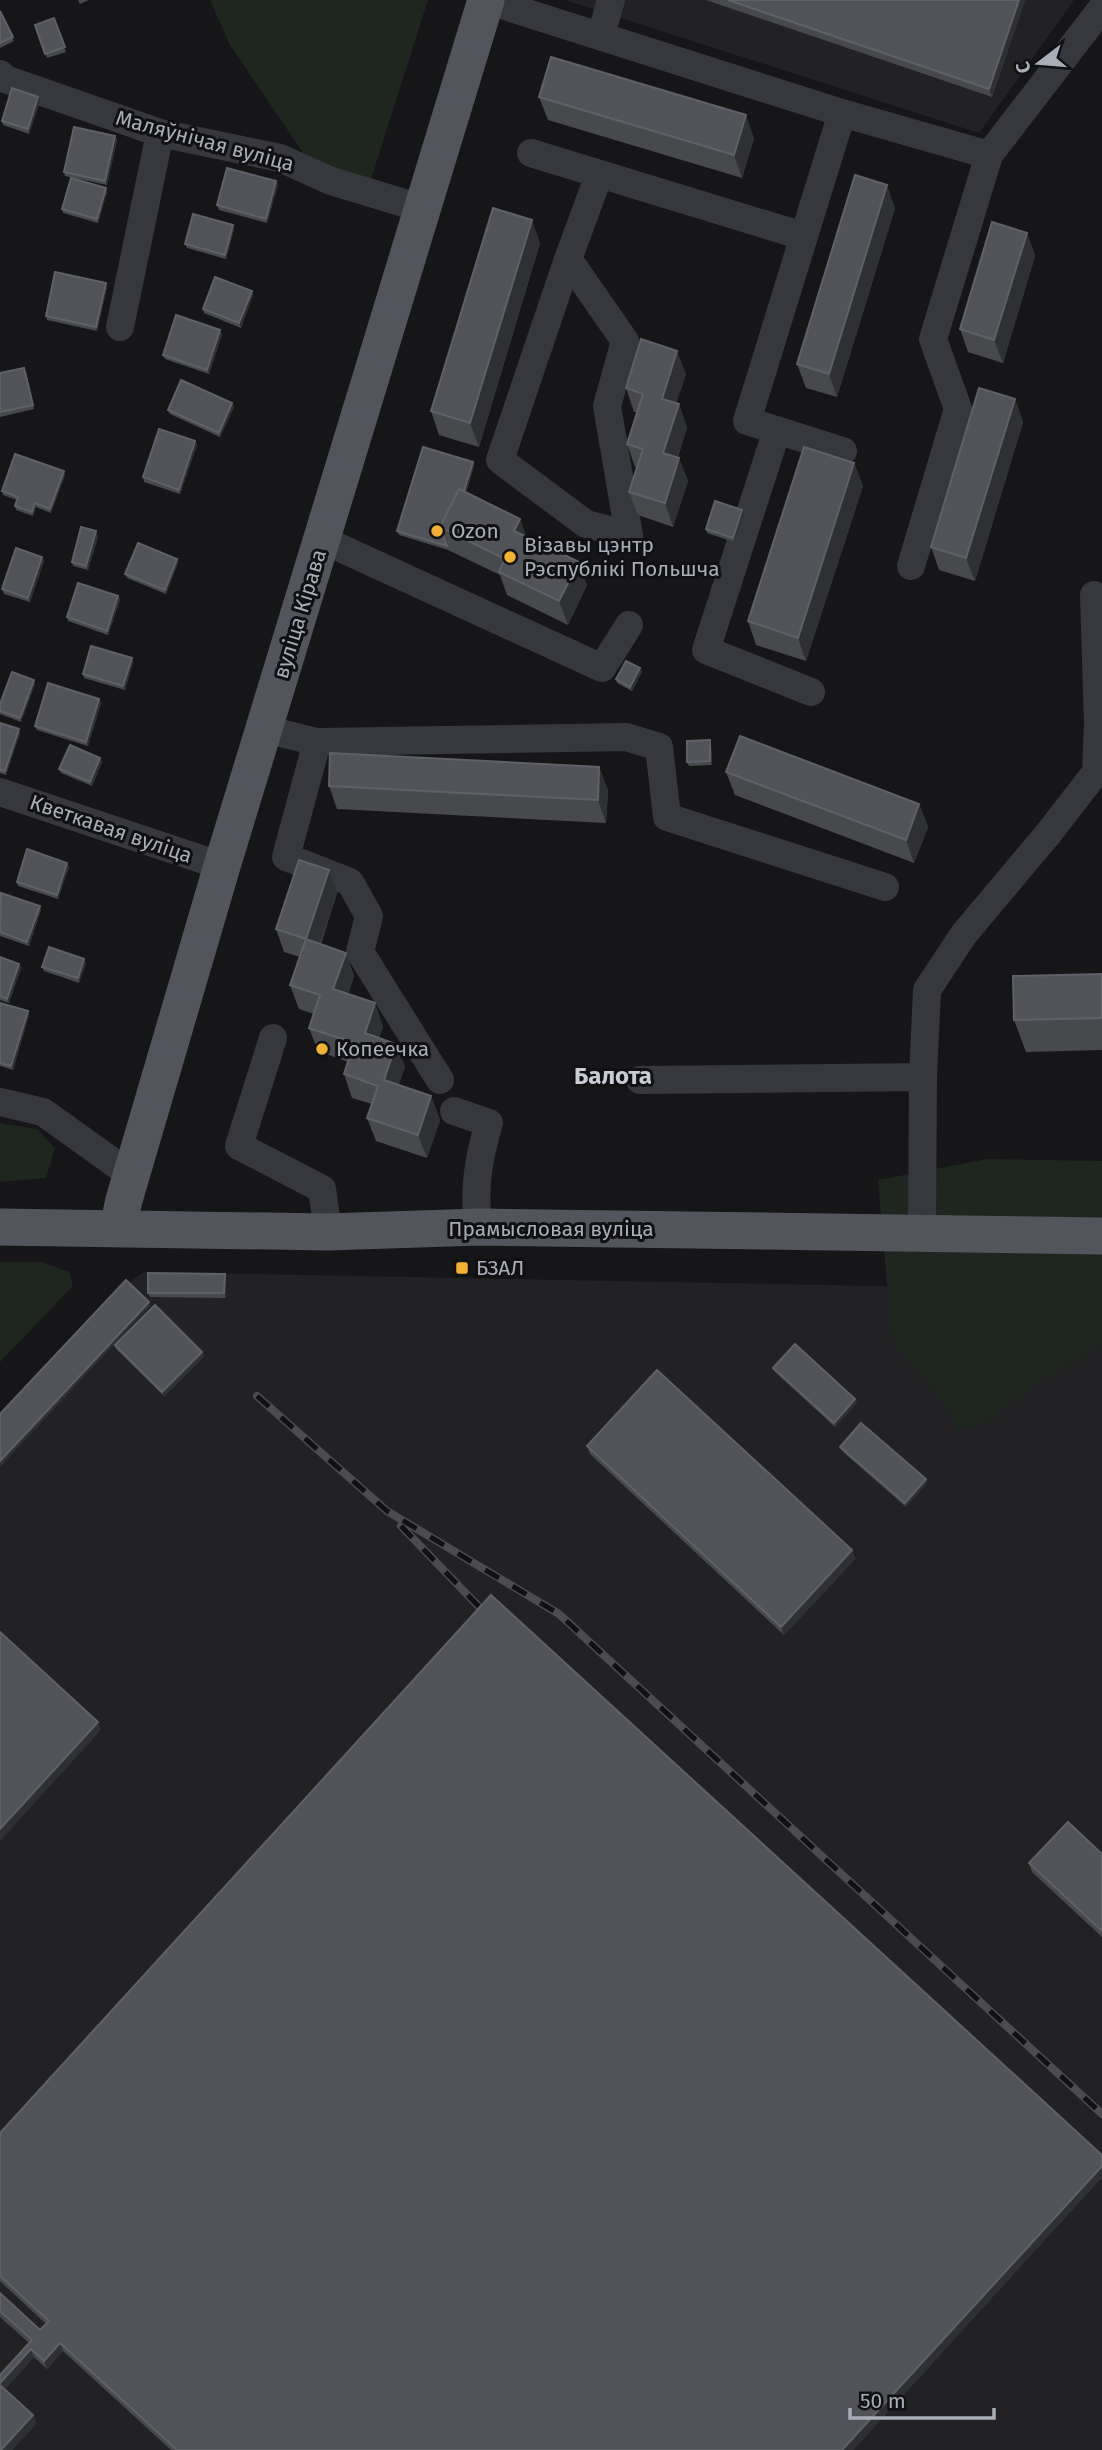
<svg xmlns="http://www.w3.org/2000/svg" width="1102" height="2450" font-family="'Fira Sans',sans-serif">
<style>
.built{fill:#222225}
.green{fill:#1e261f}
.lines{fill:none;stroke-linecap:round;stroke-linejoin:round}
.minor{stroke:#37383d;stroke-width:28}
.major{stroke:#53555c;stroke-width:37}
.rail-casing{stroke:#4a4c52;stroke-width:8}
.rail{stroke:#111113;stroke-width:5;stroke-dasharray:16;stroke-linecap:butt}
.wall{fill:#47494d}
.shaded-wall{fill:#2f3033}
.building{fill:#525359;stroke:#5f6168;stroke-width:2}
.poi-dot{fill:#f2b134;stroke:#111113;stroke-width:2.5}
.labels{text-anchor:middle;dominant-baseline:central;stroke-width:6;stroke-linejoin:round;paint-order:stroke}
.street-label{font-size:21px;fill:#a8adb8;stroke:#111113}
.poi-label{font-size:21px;fill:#a8adb8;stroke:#111113;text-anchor:start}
.quarter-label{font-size:24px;font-weight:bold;fill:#c9ccd4;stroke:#111113}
</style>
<rect width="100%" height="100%" fill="#161618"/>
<path class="built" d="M565,0H1074L979,133Z
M144,1272L1090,1290L1102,1302V2450H0V1420L127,1284Z"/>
<path class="green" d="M210,0H428L371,179L310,163L230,45Z
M0,1123L37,1129L55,1148L46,1178L0,1182Z
M987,1159L1102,1161V1345L1041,1381L993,1419L956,1431L945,1405L892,1341L878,1180Z
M0,1262H42L69,1272L73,1286L0,1362Z"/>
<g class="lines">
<path class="minor" d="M486,0L842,113L989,155L933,339L958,409L911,566
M601,35L611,0
M0,74L5,79L160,133L280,158L331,181L424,209
M842,113L747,421L843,451
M531,153L803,236
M989,155L1102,8
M568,259L625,341L607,406L629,535L586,524L500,460L568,259L599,175
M120,327L160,133
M777,430L706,650L811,692
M323,540L602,668L629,625
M264,729L317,742L626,737L659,747L667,817L885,887
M317,742L286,857L350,882L369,916L360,952L440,1080
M0,792L222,866
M273,1038L239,1146L322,1189L328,1232
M640,1080L923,1077
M0,1102L43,1112L131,1175
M454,1111L489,1123C479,1156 472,1192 479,1227
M922,1233L923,1077L927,990L964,934L1048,834L1096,772L1098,724L1094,595"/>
<path class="major" d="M0,1227L328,1232L479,1227L1102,1236
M118,1228L124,1200L222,866L486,0"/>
<defs>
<path id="rail" d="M257,1396L387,1511L559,1614L1102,2114
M401,1526L485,1613"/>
</defs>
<use href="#rail" class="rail-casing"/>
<use href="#rail" class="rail"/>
</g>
<path class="wall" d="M78,0H89L80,4Z
M706,0H1025L992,97Z
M0,11L14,41L0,48Z
M54,18L66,52L47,58L35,25Z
M539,97L754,138L742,178L548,120Z
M40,101L29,134L3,125L2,121Z
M115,136L117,140L107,185L65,176L64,172Z
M276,181L278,185L267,223L219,210L217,205Z
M107,192L98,223L63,213L62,209Z
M895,208L837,397L806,388L797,364Z
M234,229L226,259L187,248L185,244Z
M1027,233L1035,256L1003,363L968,352L960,329Z
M540,243L479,447L439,435L431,411Z
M107,287L97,331L47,320L46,316Z
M253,295L241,328L204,313L203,309Z
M222,334L209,374L165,359L163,355Z
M26,372L34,409L0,417V373Z
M686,374L676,403L687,427L678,457L688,481L673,527L638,515L629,492L637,468L635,467L627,444L637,412H634L626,388Z
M1015,399L1023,422L975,581L939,570L931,547Z
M232,403L234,407L220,437L170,414L168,410Z
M195,441L197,445L180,494L144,482L143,477Z
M473,462L474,466L466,493L520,519L526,537L587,585L568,625L507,595L500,575L448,550L399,535L397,531Z
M854,463L863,486L806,661L756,645L748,621Z
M65,475L51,513L36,507L33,516L16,510L15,506L17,500L3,495L2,491Z
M744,514L734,542L707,533L706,529Z
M98,536L88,570L73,566L72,562Z
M42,557L44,561L30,602L4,594L2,589Z
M177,559L178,563L166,594L127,578L125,574Z
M118,596L120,600L108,635L68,621L67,617Z
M132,658L133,662L125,690L84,678L83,674Z
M640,668L642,672L632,691L617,683L616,679Z
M35,684L21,722L0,714V704Z
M99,699L101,703L88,746L37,730L35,726Z
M0,723L20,733L6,775L0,773Z
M710,740L711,744L712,765L689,766L687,762Z
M100,758L102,762L92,786L61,773L59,769Z
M599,767L608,791L606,823L337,809L329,786Z
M726,772L919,804L928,827L914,863L735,795Z
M67,863L69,867L58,899L18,886L17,882Z
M329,870L337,893L321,944L346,953L354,976L348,994L383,1026L379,1038L396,1044L405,1067L398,1085L431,1096L440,1120L427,1158L376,1141L367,1118L372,1104L352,1098L344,1074L348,1062L318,1051L309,1028L314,1014L299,1009L290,985L300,957L284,952L276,929Z
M0,895L41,910L29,946L0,936Z
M0,957L19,964L21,968L9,1003L0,1000Z
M84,959L86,963L79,983L44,971L42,967Z
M1102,974V1050L1026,1052L1014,1020Z
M0,1003L28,1011L29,1015L13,1070L0,1066Z
M225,1274L226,1278V1298L150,1297L148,1293Z
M115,1345L202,1352L204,1356L164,1396L116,1349Z
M773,1368L855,1399L857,1403L835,1427L775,1372Z
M587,1446L852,1550L855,1559L784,1635L590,1454Z
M840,1447L926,1479L927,1483L906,1507L842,1451Z
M1102,1854V1937L1032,1872L1029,1863Z
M0,2133L1102,2177L853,2450H171L63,2351L47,2369L34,2357L4,2390L33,2415L36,2424L12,2450H0V2375L29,2343L0,2317V2293L40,2330L46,2324L0,2281Z"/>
<path class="shaded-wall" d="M1019,0H1025L992,97L989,89Z
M38,97L40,101L29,134L28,129Z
M746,115L754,138L742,178L734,155Z
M115,136L117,140L107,185L105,181Z
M276,181L278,185L267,223L266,219Z
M887,185L895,208L837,397L829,374Z
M106,188L107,192L98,223L97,219Z
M532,220L540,243L479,447L470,423Z
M233,225L234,229L226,259L225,255Z
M1027,233L1035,256L1003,363L994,340Z
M106,283L107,287L97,331L96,327Z
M252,291L253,295L241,328L239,323Z
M220,330L222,334L209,374L207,370Z
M677,351L686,374L670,422L662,399Z
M1015,399L1023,422L975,581L966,558Z
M232,403L234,407L220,437L219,433Z
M679,404L687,427L672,476L663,453Z
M195,441L197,445L180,494L179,490Z
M679,458L688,481L673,527L665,503Z
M473,462L474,466L453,534L451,532Z
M854,463L863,486L806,661L798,638Z
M64,471L65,475L51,513L50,509Z
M35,503L36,507L33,516L32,512Z
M742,510L744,514L734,542L733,538Z
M520,519L528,542L514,531Z
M96,531L98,536L88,570L86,566Z
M42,557L44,561L30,602L28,598Z
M177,559L178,563L166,594L165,590Z
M579,562L587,585L568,625L559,601Z
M118,596L120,600L108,635L107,631Z
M132,658L133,662L125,690L123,686Z
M640,668L642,672L632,691L630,687Z
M34,680L35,684L21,722L20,718Z
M99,699L101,703L88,746L86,742Z
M19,729L20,733L6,775L5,771Z
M710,740L711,744L712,765L710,761Z
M100,758L102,762L92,786L90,782Z
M599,767L608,791L606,823L598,800Z
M919,804L928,827L914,863L906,840Z
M67,863L69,867L58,899L57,895Z
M329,870L337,893L314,962L306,939Z
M40,906L41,910L29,946L27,942Z
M346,953L354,976L342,1012L333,989Z
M84,959L86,963L79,983L78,978Z
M19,964L21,968L9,1003L7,999Z
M375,1003L383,1026L373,1057L365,1033Z
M28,1011L29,1015L13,1070L11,1066Z
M396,1044L405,1067L392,1103L384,1080Z
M431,1096L440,1120L427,1158L418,1135Z
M225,1274L226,1278V1298L224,1293Z
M149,1302L150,1306L0,1467V1461Z
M202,1352L204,1356L164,1396L162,1392Z
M855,1399L857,1403L835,1427L834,1423Z
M926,1479L927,1483L906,1507L905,1503Z
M852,1550L855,1559L784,1635L781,1627Z
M98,1722L101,1730L0,1841V1829Z
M1102,2166V2177L853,2450H842Z
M60,2343L63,2351L47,2369L44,2361Z
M31,2349L34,2357L2,2393L0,2383Z
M33,2415L36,2424L12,2450H1Z"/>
<path class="building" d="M728,0H1019L989,89Z
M0,11L13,37L0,43Z
M54,18L65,47L45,54L35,25Z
M551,57L746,115L734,155L539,97Z
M12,88L38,97L28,129L2,121Z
M74,127L115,136L105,181L64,172Z
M227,168L276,181L266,219L217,205Z
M855,175L887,185L829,374L797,364Z
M71,178L106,188L97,219L62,209Z
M493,208L532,220L470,423L431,411Z
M193,214L233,225L225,255L185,244Z
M992,222L1027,233L994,340L960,329Z
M55,272L106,283L96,327L46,316Z
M215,277L252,291L239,323L203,309Z
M176,315L220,330L207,370L163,355Z
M641,339L677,351L662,399L679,404L663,453L679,458L665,503L629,492L643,449L627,444L643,394L626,388Z
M24,368L33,405L0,412V373Z
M181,380L232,403L219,433L168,410Z
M979,388L1015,399L966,558L931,547Z
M159,429L195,441L179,490L143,477Z
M423,447L473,462L464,491L459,489L440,527L447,546L397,531Z
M804,447L854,463L798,638L748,621Z
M15,454L64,471L50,509L35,503L32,512L15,506L18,497L2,491Z
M459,489L520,519L514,531L579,562L559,601L499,572L505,559L440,527Z
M715,501L742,510L733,538L706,529Z
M81,527L96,531L86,566L72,562Z
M138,543L177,559L165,590L125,574Z
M16,548L42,557L28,598L2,589Z
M78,583L118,596L107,631L67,617Z
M91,646L132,658L123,686L83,674Z
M626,661L640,668L630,687L616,679Z
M12,672L34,680L20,718L0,711V704Z
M48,683L99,699L86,742L35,726Z
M0,723L19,729L5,771L0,770Z
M740,736L919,804L906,840L726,772Z
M710,740V761L687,762V741Z
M70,745L100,758L90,782L59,769Z
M330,753L599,767L598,800L329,786Z
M27,849L67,863L57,895L17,882Z
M299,860L329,870L306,939L276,929Z
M1,893L40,906L27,942L0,932Z
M306,939L346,953L333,989L375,1003L365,1033L396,1044L384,1080L431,1096L418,1135L367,1118L378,1086L344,1074L354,1043L309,1028L320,995L290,985Z
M49,947L84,959L78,978L42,967Z
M0,957L19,964L7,999L0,996Z
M1102,974V1018L1014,1020L1013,976Z
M0,1003L28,1011L11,1066L0,1063Z
M148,1273L225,1274L224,1293H148Z
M126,1280L149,1302L0,1461V1414Z
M155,1305L202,1352L162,1392L115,1345Z
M795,1344L855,1399L834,1423L773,1368Z
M657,1370L852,1550L781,1627L587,1446Z
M861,1423L926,1479L905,1503L840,1447Z
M491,1595L1102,2155V2166L842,2450H177L60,2343L44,2361L31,2349L0,2383V2375L32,2340L0,2311V2293L40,2330L49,2321L0,2276V2133Z
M0,1632L98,1722L0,1829Z
M1068,1822L1102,1854V1931L1029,1863Z
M0,2385L33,2415L1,2450H0Z"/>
<g class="poi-dot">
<circle cx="437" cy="531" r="7"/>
<circle cx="510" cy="557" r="7"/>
<circle cx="322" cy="1049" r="7"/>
<rect x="455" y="1261" width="14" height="14" rx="3.5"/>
</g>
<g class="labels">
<g class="street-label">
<text transform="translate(205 141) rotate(15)">Маляўнічая вуліца</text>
<text transform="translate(300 614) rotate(-73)">вуліца Кірава</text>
<text transform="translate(111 829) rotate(19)">Кветкавая вуліца</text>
<text x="551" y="1229">Прамысловая вуліца</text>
</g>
<g class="poi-label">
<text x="451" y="531">Ozon</text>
<text x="524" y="545">Візавы цэнтр<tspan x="524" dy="24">Рэспублікі Польшча</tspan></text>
<text x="336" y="1049">Копеечка</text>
<text x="476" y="1268">БЗАЛ</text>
</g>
<g class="quarter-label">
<text x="613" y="1076">Балота</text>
</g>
</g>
<g transform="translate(1039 63) rotate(254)" stroke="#111113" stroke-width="5" paint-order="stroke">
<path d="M0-5L12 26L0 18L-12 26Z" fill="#a8adb8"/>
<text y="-10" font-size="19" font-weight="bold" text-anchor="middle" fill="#a8adb8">С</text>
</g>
<path d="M850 2408v10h144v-10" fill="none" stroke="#a8adb8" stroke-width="3.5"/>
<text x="860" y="2408" font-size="21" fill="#a8adb8" stroke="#111113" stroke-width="5" paint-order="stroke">50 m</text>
</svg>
